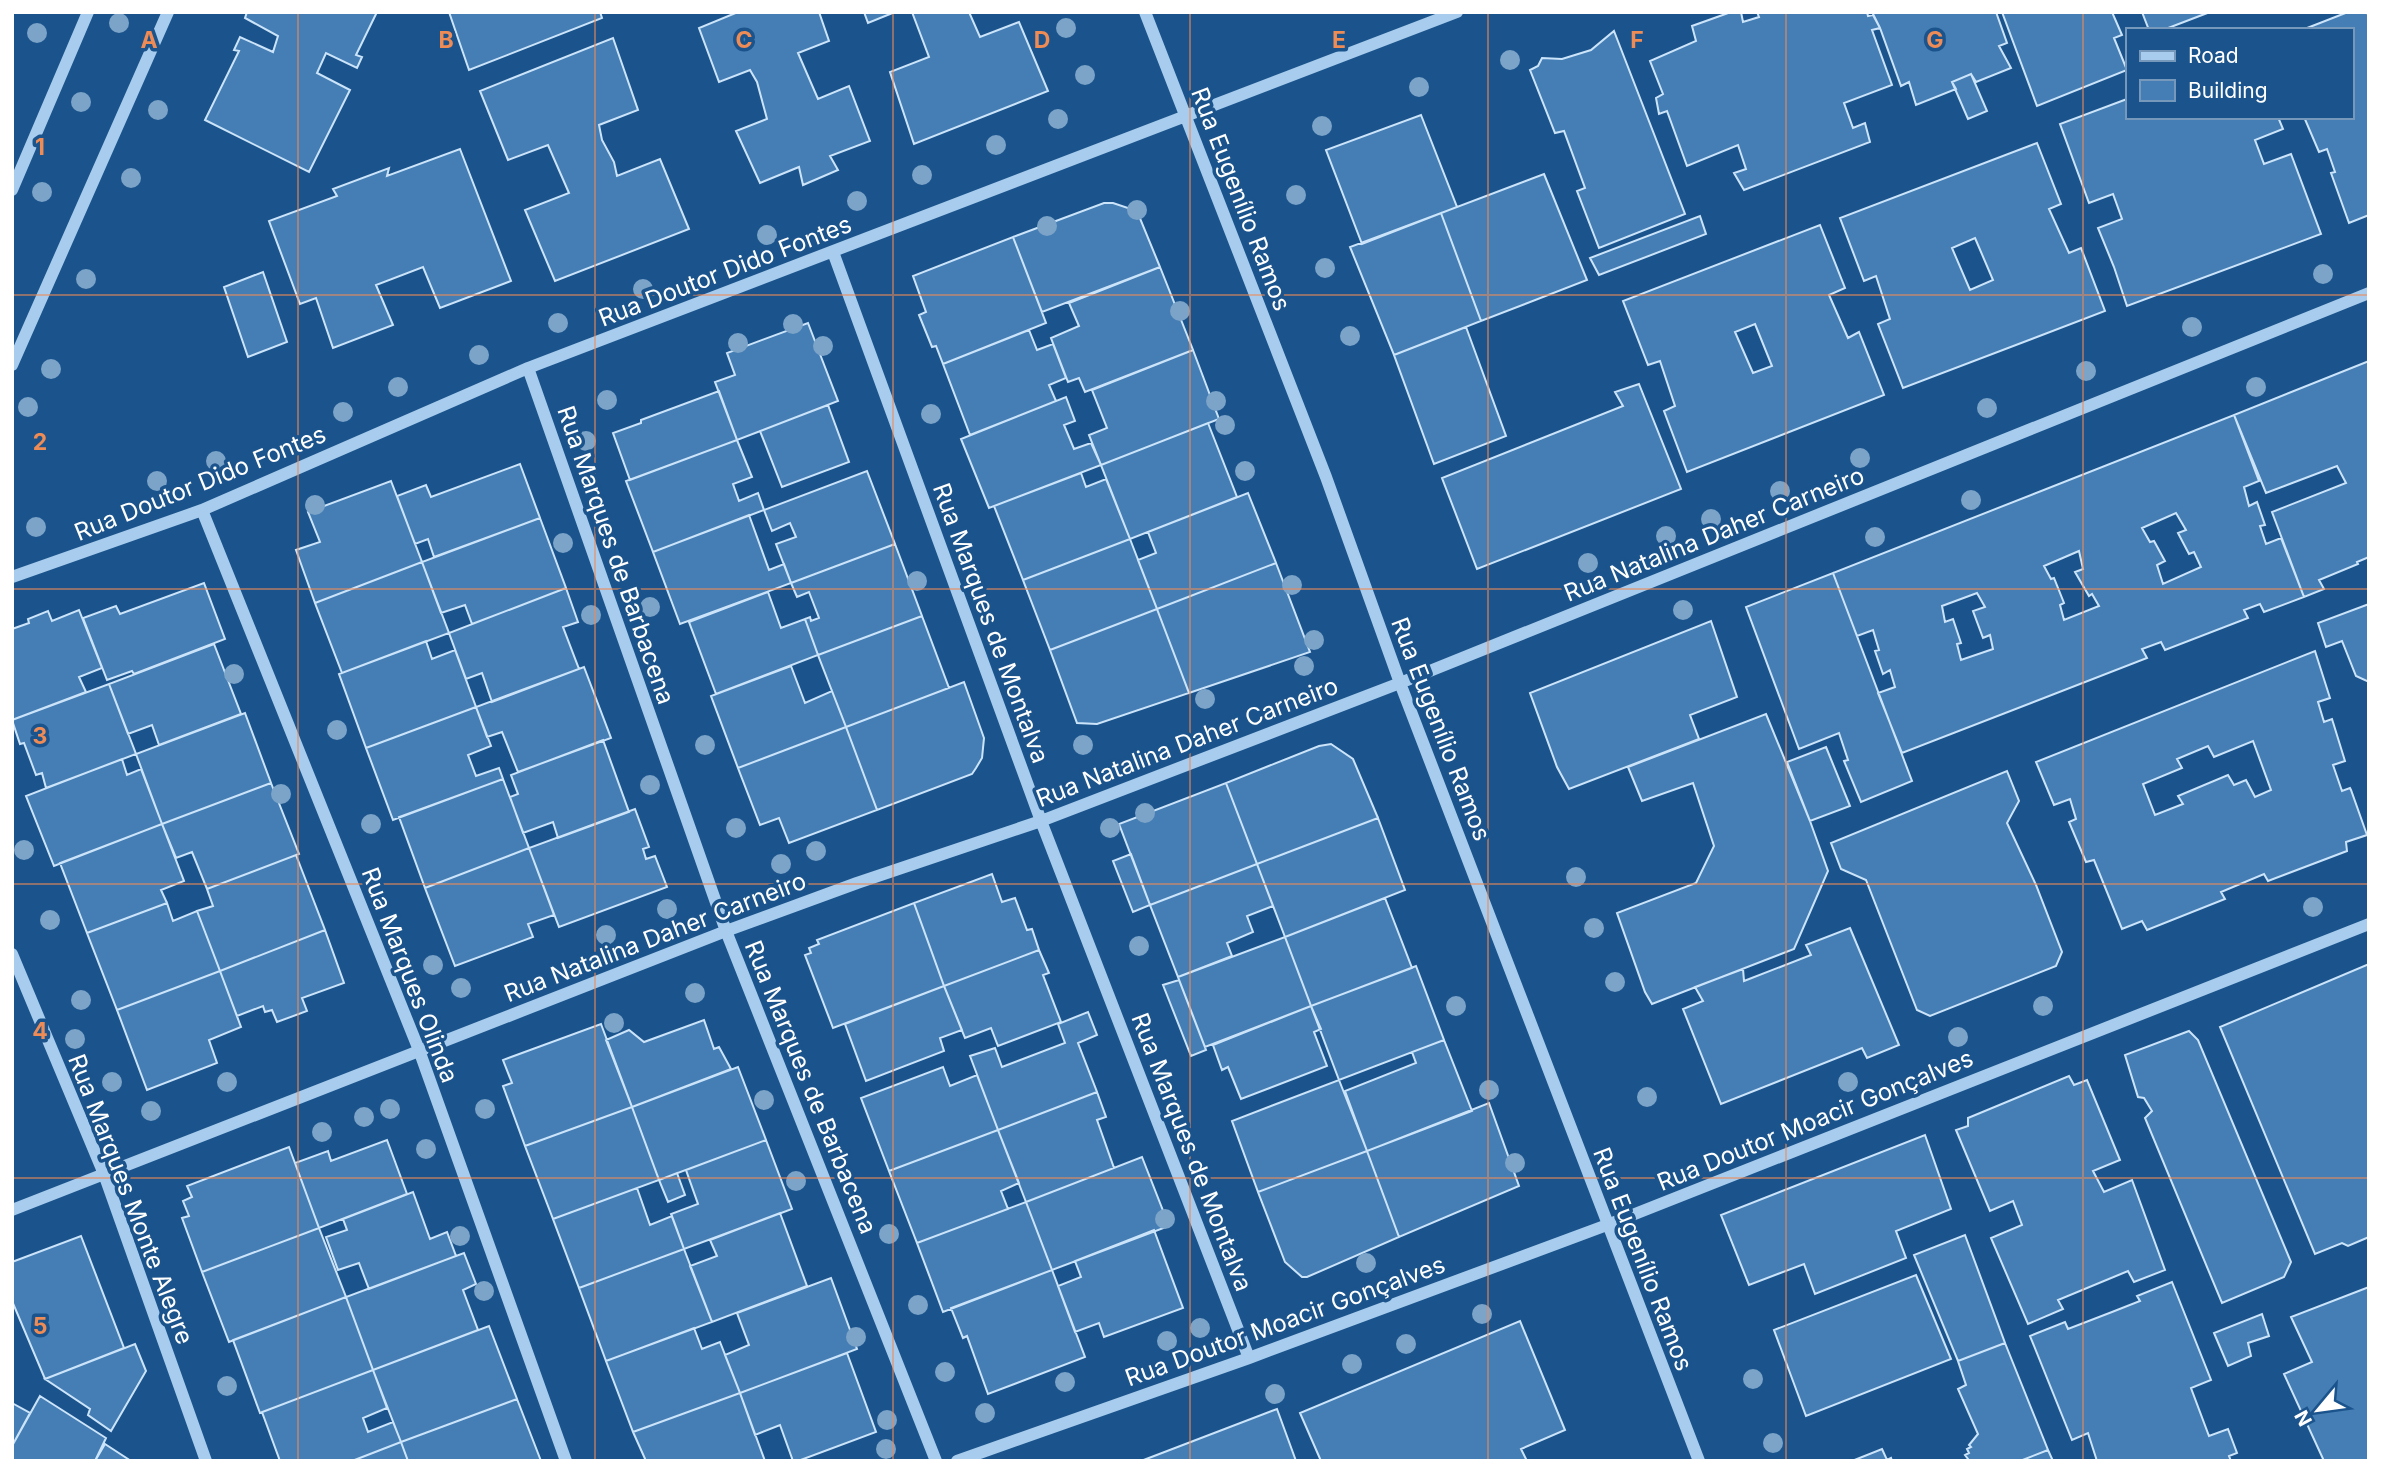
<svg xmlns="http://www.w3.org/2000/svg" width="2381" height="1473" font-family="Inter,sans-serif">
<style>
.building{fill:#447eb4;stroke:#cce4fa;stroke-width:2;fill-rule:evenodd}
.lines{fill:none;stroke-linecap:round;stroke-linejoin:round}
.minor{stroke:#a7cced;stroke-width:12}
.tree{fill:#7ca3c8}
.grid{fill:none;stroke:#ef8b55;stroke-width:2;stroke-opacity:0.55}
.labels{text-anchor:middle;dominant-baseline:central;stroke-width:7;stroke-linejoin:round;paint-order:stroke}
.street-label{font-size:24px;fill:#fff;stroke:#1b548c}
.grid-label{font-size:23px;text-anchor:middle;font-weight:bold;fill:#ef8b55;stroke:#1b548c;stroke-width:7;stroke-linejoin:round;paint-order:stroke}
</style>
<rect width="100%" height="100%" fill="#1b548c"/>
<path class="building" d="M247,12H377L356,55L362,57L357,68L326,53L317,73L350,90L309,172L205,120L239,51L234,50L240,37L273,52L278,36L245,18Z
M449,12H600L602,18L469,70Z
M738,12H819L829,41L798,53L818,99L849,86L870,141L830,156L838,170L803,185L799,167L760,183L736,131L767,119L757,82L750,70L719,82L699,28Z
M864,12H895L868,23Z
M912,12H969L980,37L1019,22L1048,91L914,144L890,72L929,57Z
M1731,12H1741L1743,22L1759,17L1757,12H1867L1868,16L1873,15L1880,28L1872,30L1892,85L1844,103L1853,128L1865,123L1870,142L1744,190L1734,173L1746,169L1738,145L1687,166L1667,111L1659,114L1656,98L1663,94L1650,61L1696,41L1692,26Z
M1872,12H1996L2007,43L1999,46L2011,68L1976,82L1971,74L1952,82L1956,89L1916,105L1909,82L1901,86L1880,28Z
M2002,12H2112L2122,35L2114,38L2127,70L2037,106Z
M2142,12H2210L2163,30H2149Z
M2348,12H2367L2369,18V215L2349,223L2331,173L2335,172L2327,149L2319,152L2304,117H2351V30H2302Z
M1614,31L1685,214L1599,248L1577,191L1585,188L1564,131L1555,133L1530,70L1538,66L1542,58L1562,59L1591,50Z
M613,38L638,110L599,125L602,140L614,162L617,176L660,159L689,229L555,281L525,210L569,193L548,145L508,160L480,91Z
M1971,74L1987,111L1968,119L1952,82Z
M2127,99V117H2278L2283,129L2255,140L2264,164L2291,154L2321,234L2127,306L2114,267L2098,228L2122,219L2113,194L2089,203L2060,124Z
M1421,115L1457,207L1362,244L1326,150Z
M2037,143L2061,204L2049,209L2069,253L2081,248L2105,311L1903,388L1878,324L1890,319L1876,276L1864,281L1840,218ZM1975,238L1993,280L1970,290L1952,248Z
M460,149L511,281L440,308L423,267L376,285L393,325L333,348L316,298L300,304L269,221L337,196L333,189L389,168L387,176Z
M1544,174L1587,280L1481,321L1441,213Z
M1104,203H1113L1137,211L1160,267L1042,312L1013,237Z
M1441,213L1481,321L1394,355L1350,247Z
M1700,216L1706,234L1599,275L1590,258Z
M1820,225L1845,288L1829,295L1848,338L1859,332L1884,395L1687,472L1664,411L1675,406L1660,361L1648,365L1623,301ZM1755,324L1772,366L1753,373L1735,332Z
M1013,237L1046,323L943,364L936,346L932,347L919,315L926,312L913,276Z
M1160,267L1193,350L1085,392L1079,378L1068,382L1051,338L1079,326L1069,303Z
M263,272L287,342L248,357L224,287Z
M808,323L838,401L737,440L715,382L735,375L727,353Z
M1466,327L1506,436L1434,464L1394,355Z
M1029,330L1037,350L1053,344L1066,378L1049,385L1056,401L970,435L943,364Z
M1193,350L1219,419L1101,465L1089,435L1107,428L1092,390Z
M2369,361V557L2357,562L2358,564L2319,580L2324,589L2304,597L2272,512L2346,483L2337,466L2266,493L2234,415Z
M1639,384L1681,489L1477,569L1442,478L1623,406L1615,392Z
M719,391L737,440L630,480L613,433L641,423V420Z
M1066,397L1075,421L1064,425L1074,449L1091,443L1101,465L989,508L961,439Z
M828,405L849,462L782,487L760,431Z
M2234,415L2259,481L2244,487L2249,506L2257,502L2265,525L2260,526L2266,544L2281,538L2304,597L2264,612L2260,604L2244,610L2248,618L2165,650L2161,642L2142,649L2147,658L1902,753L1878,693L1895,687L1890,670L1883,674L1875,651L1879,650L1873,630L1857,636L1833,573ZM2176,513L2186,530L2178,533L2189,554L2194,552L2201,567L2163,584L2157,565L2165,561L2154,541L2150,542L2142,528ZM2079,551L2083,569L2075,572L2089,596L2092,594L2099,606L2064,620L2060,605L2064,603L2054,578L2051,579L2044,566ZM1977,593L1985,607L1973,611L1983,638L1990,635L1993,649L1961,660L1957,644L1961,643L1953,619L1945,622L1942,606Z
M1208,423L1237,497L1130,539L1101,465Z
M737,440L752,477L733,484L739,501L758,493L764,510L653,552L626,481Z
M520,464L540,518L434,557L428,539L415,544L397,496L426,485L431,497Z
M867,471L895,544L791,583L776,544L796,537L790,523L772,531L764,510Z
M1081,473L1086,487L1106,479L1130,539L1023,580L994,506Z
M391,481L422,562L315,603L296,550L320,542L308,512Z
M1248,493L1276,563L1157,609L1138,560L1156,553L1148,532Z
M749,515L769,570L784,564L791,583L680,624L653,552Z
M540,518L566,588L472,624L465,605L441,613L422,562Z
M1130,539L1157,609L1050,650L1023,580Z
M895,544L922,616L818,655L805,619L810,617L811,621L819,618L809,592L797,597L791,583Z
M422,562L449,633L342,673L315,603Z
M1276,563L1310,652L1189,693L1157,609Z
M1833,573L1912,781L1861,802L1844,761L1848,760L1839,733L1799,749L1746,607Z
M204,583L225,639L134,674L132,671L107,680L83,618L116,606L120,614Z
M566,588L578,622L563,627L579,669L492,702L482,673L466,679L449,633Z
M768,592L781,628L805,619L818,655L716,694L689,622Z
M2369,604V682L2356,676L2342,641L2326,647L2318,623Z
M1157,609L1189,693L1097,724L1077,723L1050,650Z
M79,610L102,668L79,677L86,692L12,720V629L29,623L28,619L48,611L52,621Z
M922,616L949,688L846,727L818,655Z
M1711,621L1737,697L1690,715L1699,739L1569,789L1557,767L1530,693Z
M426,641L432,659L455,650L476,707L366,748L339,674Z
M214,644L241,714L159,745L152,725L128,734L109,684Z
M2315,651L2330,698L2318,702L2324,722L2332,719L2345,761L2333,765L2342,791L2350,788L2351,790L2367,835L2346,842L2347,851L2268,881L2264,874L2221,892L2225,899L2147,930L2142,921L2122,929L2094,860L2086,862L2069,822L2076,819L2070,799L2054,805L2036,762ZM2253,741L2271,790L2255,797L2246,780L2234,785L2228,775L2178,796L2183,804L2155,815L2143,784L2182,768L2177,759L2208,746L2214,757Z
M791,666L805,703L832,691L846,727L738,768L711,696Z
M584,667L611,738L518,772L502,732L487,737L476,707Z
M964,682L984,738L982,758L976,768L972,774L877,810L846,727Z
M109,684L136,754L46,788L42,773L36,775L24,743L20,744L12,720Z
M476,707L491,746L468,755L476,776L499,768L503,779L393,820L366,748Z
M245,713L271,783L162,824L136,754Z
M1766,714L1810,821L1828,871L1794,949L1652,1004L1645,992L1617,913L1696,883L1714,846L1693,783L1642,801L1628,767Z
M846,727L877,810L789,843L779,818L760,825L738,768Z
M603,740L629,812L558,838L553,822L523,833L510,797L518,794L511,775Z
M1331,744L1353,759L1378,818L1257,864L1226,783L1319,746Z
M1826,747L1850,806L1810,821L1787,762Z
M122,759L127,775L141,769L162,824L54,866L26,796Z
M2007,771L2019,801L2007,823L2036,885L2062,952L2056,966L1930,1016L1917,1010L1866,880L1841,869L1831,843Z
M503,779L529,848L425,888L399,817Z
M271,783L299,854L207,889L192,852L176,858L162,824Z
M1226,783L1257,864L1150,905L1119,824Z
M635,809L649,847L643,849L646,859L655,856L667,887L559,927L529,848Z
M1378,818L1405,890L1285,937L1257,864Z
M162,824L184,881L161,890L167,903L87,933L60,863Z
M529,848L554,915L528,924L533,937L455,966L425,888Z
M1131,854L1150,905L1133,912L1113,861Z
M296,855L325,930L220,971L197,911L213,906L207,889Z
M1257,864L1273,906L1247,916L1253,932L1227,943L1232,956L1178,977L1150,905Z
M992,874L1002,902L1015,898L1027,930L1032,929L1039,950L944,986L914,903Z
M1385,898L1412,968L1311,1006L1285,937Z
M167,903L173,921L197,911L220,971L117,1010L87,933Z
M914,903L944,986L833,1028L805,955L811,953L809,948L819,944L817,940Z
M1850,928L1899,1045L1867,1058L1862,1048L1721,1104L1683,1009L1703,1001L1695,987L1743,969L1744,981L1811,955L1806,945Z
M325,930L344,983L302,998L307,1011L277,1022L272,1010L265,1012L263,1006L237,1016L220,971Z
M1285,937L1311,1006L1205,1047L1178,977Z
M1039,950L1049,973L1043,975L1061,1022L998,1046L991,1028L965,1038L944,986Z
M2369,964V1237L2348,1246L2342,1243L2315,1254L2220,1027Z
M1416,966L1444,1040L1339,1080L1311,1006Z
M220,971L241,1027L209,1040L217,1063L147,1090L117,1010Z
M1179,980L1206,1050L1191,1056L1163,985Z
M944,986L962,1030L940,1038L944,1051L866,1081L845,1024Z
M1311,1006L1321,1029L1314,1032L1327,1066L1241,1099L1228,1067L1222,1070L1213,1045Z
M1088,1012L1097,1035L1078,1043L1097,1092L998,1130L970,1056L995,1048L1002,1067L1065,1043L1058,1024Z
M704,1020L714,1049L719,1047L731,1069L632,1107L606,1040L629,1030L644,1042Z
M601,1024L632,1107L525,1146L503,1086L512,1083L503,1060Z
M2189,1031L2198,1040L2291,1262L2284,1277L2222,1303L2145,1118L2152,1111L2144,1098L2138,1097L2125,1055Z
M1444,1040L1472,1111L1367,1151L1345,1091L1416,1063L1412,1052Z
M738,1067L766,1140L659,1180L632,1107Z
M943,1067L950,1086L977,1075L998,1130L889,1171L861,1098Z
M2069,1076L2074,1085L2087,1080L2120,1160L2093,1171L2104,1192L2132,1180L2165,1270L2134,1282L2128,1271L2058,1300L2063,1309L2028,1324L1991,1238L2022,1225L2013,1201L1990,1211L1956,1130L1968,1126V1118Z
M1339,1080L1367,1151L1258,1192L1232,1121Z
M1097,1092L1106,1117L1097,1120L1114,1168L1026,1202L998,1130Z
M1489,1103L1519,1186L1399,1237L1367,1151Z
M632,1107L659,1180L553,1219L525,1146Z
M998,1130L1019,1183L1001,1191L1008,1209L917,1243L889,1171Z
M1925,1135L1951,1209L1896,1231L1906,1258L1815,1294L1804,1264L1749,1285L1721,1215Z
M387,1140L407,1194L319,1228L295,1163L328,1151L331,1161Z
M766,1140L792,1209L684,1249L671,1214L698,1204L686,1170Z
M289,1147L319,1228L202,1272L182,1218L189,1216L183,1201L192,1197L187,1186Z
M1367,1151L1399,1237L1307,1277H1302L1285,1262L1258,1192Z
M1142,1157L1169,1226L1052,1270L1026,1202Z
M677,1173L685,1195L668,1202L659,1180Z
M637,1188L650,1225L672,1216L684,1249L579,1288L553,1219Z
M413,1192L430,1239L447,1232L456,1256L369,1289L359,1263L338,1270L326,1237L347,1230L343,1219Z
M1026,1202L1052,1270L943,1312L917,1243Z
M780,1213L807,1286L712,1322L690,1266L717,1256L710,1240Z
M319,1228L346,1297L229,1342L202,1272Z
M1154,1230L1183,1308L1104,1337L1099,1323L1075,1332L1058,1286L1081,1277L1075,1261Z
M1965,1235L2005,1343L1958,1361L1914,1255Z
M81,1236L124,1348L45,1379L12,1301V1262Z
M684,1249L712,1322L606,1361L579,1288Z
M464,1253L476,1284L463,1290L478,1330L373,1370L346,1297Z
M1052,1270L1085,1357L988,1394L967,1336L963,1338L951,1308Z
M1916,1275L1951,1359L1806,1416L1774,1330Z
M831,1278L857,1349L740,1393L725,1355L749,1345L737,1313Z
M2172,1282L2211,1380L2191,1388L2209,1436L2228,1429L2237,1453L2229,1456L2231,1461H2097L2088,1433L2072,1440L2030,1336L2065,1322L2068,1329L2112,1312L2140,1301L2137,1296Z
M2369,1287V1461H2324L2284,1374L2312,1362L2291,1317Z
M346,1297L373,1370L260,1413L233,1340Z
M2262,1314L2269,1336L2248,1343L2251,1356L2228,1366L2214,1333Z
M1520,1321L1565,1430L1521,1449L1527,1461H1321L1300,1413Z
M489,1326L517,1399L401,1442L373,1370Z
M694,1328L702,1349L720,1342L740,1393L633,1432L606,1361Z
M2005,1343L2048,1450L2020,1461H1965L1968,1459L1965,1455L1969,1453L1967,1449L1971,1447L1969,1445L1978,1434L1958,1389L1966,1385L1958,1361Z
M135,1344L146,1371L111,1431L88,1415L90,1409L45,1379Z
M847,1353L876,1432L798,1461H793L780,1425L755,1435L740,1393Z
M373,1370L387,1408L363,1418L368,1432L393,1422L401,1442L352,1461H280L262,1412Z
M740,1393L765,1461H646L633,1432Z
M40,1396L106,1438L95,1461H12V1446Z
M517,1399L541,1461H408L401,1442Z
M12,1403L30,1413L12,1446Z
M1277,1409L1296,1461H1141Z
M401,1442L408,1461H352Z
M105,1444L131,1461H95Z
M1882,1449L1887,1460L1891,1458L1892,1461H1852Z
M2048,1450L2053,1461H2020Z"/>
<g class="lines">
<path class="minor" d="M1145,12L1326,477L1400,683L1699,1461
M12,190L88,12
M833,252L1041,821L1249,1358
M12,365L168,12
M528,368L726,931L936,1461
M202,510L419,1050L566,1461
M12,577L202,510L528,368L1457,12
M12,954L104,1174L206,1461
M12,1210L726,931L857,883L1041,821L1400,683L2369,293
M957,1461L1249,1358L1607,1225L2369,924"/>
</g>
<g class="tree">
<circle cx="119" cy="23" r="10"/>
<circle cx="1066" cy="28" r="10"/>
<circle cx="37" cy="33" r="10"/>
<circle cx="1510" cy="60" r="10"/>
<circle cx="1085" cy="75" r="10"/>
<circle cx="1419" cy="87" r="10"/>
<circle cx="81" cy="102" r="10"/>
<circle cx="158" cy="110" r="10"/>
<circle cx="1058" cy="119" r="10"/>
<circle cx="1322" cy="126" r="10"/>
<circle cx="996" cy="145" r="10"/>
<circle cx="922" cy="175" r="10"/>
<circle cx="131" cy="178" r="10"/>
<circle cx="42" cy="192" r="10"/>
<circle cx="1296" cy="195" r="10"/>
<circle cx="857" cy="201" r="10"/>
<circle cx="1137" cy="210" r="10"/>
<circle cx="1047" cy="226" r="10"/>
<circle cx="767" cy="235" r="10"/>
<circle cx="1325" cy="268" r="10"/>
<circle cx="2323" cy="274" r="10"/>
<circle cx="86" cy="279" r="10"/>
<circle cx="643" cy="289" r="10"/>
<circle cx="1180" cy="311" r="10"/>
<circle cx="558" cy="323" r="10"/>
<circle cx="793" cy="324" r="10"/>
<circle cx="2192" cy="327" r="10"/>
<circle cx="1350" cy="336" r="10"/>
<circle cx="738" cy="343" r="10"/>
<circle cx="823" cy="346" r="10"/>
<circle cx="479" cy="355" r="10"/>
<circle cx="51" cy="369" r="10"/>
<circle cx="2086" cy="371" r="10"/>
<circle cx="398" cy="387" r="10"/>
<circle cx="2256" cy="387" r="10"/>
<circle cx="607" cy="400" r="10"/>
<circle cx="1216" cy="401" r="10"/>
<circle cx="28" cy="407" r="10"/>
<circle cx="1987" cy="408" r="10"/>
<circle cx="343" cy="412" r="10"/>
<circle cx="931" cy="414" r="10"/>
<circle cx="1225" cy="425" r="10"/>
<circle cx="586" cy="441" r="10"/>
<circle cx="1860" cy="458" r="10"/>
<circle cx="216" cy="461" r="10"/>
<circle cx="1245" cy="471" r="10"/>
<circle cx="157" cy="481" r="10"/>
<circle cx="1780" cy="491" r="10"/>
<circle cx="1971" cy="500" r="10"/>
<circle cx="315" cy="505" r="10"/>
<circle cx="1711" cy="519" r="10"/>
<circle cx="36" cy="527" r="10"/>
<circle cx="1666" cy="536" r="10"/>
<circle cx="1875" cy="537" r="10"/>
<circle cx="563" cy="543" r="10"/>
<circle cx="1588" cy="563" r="10"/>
<circle cx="917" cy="581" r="10"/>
<circle cx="1292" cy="585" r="10"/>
<circle cx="650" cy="607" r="10"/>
<circle cx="1683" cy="610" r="10"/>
<circle cx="591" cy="615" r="10"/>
<circle cx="1314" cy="640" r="10"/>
<circle cx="1304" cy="666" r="10"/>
<circle cx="234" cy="674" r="10"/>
<circle cx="1205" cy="699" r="10"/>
<circle cx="337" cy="730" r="10"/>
<circle cx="705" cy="745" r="10"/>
<circle cx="1083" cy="745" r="10"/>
<circle cx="650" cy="785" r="10"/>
<circle cx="281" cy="794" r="10"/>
<circle cx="1145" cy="813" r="10"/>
<circle cx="371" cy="824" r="10"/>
<circle cx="736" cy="828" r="10"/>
<circle cx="1110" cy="828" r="10"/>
<circle cx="24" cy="850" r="10"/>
<circle cx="816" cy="851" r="10"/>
<circle cx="781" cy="864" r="10"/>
<circle cx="1576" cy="877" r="10"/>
<circle cx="2313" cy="907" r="10"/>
<circle cx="667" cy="909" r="10"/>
<circle cx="50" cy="920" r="10"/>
<circle cx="1594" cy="928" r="10"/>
<circle cx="606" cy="935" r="10"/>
<circle cx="1139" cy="946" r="10"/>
<circle cx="433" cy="965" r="10"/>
<circle cx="1615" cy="982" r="10"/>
<circle cx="461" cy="988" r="10"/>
<circle cx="695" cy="993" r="10"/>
<circle cx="81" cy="1000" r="10"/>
<circle cx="1456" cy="1006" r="10"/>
<circle cx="2043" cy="1006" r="10"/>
<circle cx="614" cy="1023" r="10"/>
<circle cx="1958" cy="1037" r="10"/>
<circle cx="75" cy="1039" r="10"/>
<circle cx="112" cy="1082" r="10"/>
<circle cx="227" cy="1082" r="10"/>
<circle cx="1848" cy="1082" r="10"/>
<circle cx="1489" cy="1090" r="10"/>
<circle cx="1647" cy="1097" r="10"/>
<circle cx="764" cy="1100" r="10"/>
<circle cx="390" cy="1109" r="10"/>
<circle cx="485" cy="1109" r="10"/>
<circle cx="151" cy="1111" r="10"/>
<circle cx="364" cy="1117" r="10"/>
<circle cx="322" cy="1132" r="10"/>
<circle cx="426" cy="1149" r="10"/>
<circle cx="1515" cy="1163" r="10"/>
<circle cx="796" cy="1181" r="10"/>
<circle cx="1165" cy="1219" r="10"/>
<circle cx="889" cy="1234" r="10"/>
<circle cx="460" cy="1236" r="10"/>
<circle cx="1366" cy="1263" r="10"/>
<circle cx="484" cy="1291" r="10"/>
<circle cx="918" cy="1305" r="10"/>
<circle cx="1482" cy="1314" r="10"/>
<circle cx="1200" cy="1328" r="10"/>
<circle cx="856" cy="1337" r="10"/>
<circle cx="1167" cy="1341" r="10"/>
<circle cx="1406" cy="1344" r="10"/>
<circle cx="1352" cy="1364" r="10"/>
<circle cx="945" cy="1372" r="10"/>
<circle cx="1753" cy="1379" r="10"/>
<circle cx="1065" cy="1382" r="10"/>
<circle cx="227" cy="1386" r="10"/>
<circle cx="1275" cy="1394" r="10"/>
<circle cx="985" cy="1413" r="10"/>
<circle cx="887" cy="1420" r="10"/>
<circle cx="1773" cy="1443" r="10"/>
<circle cx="886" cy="1449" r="10"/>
</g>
<path class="grid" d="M298,12V1461M595,12V1461M893,12V1461M1190,12V1461M1488,12V1461M1786,12V1461M2083,12V1461M12,295H2369M12,589H2369M12,884H2369M12,1178H2369"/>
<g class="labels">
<g class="street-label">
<text transform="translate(1241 199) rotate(69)">Rua Eugenílio Ramos</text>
<text transform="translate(725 271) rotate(-21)">Rua Doutor Dido Fontes</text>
<text transform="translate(200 483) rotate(-22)">Rua Doutor Dido Fontes</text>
<text transform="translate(1714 534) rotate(-22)">Rua Natalina Daher Carneiro</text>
<text transform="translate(616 555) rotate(71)">Rua Marques de Barbacena</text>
<text transform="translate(991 623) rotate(70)">Rua Marques de Montalva</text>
<text transform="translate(1441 729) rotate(69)">Rua Eugenílio Ramos</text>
<text transform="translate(1187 742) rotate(-21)">Rua Natalina Daher Carneiro</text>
<text transform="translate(655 937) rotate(-21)">Rua Natalina Daher Carneiro</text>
<text transform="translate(410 975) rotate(69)">Rua Marques Olinda</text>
<text transform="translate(811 1087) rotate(68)">Rua Marques de Barbacena</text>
<text transform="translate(1815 1120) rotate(-22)">Rua Doutor Moacir Gonçalves</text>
<text transform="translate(1192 1152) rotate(69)">Rua Marques de Montalva</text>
<text transform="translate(131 1199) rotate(69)">Rua Marques Monte Alegre</text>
<text transform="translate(1643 1259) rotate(69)">Rua Eugenílio Ramos</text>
<text transform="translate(1285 1321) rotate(-20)">Rua Doutor Moacir Gonçalves</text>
</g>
</g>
<g class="grid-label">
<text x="149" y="48">A</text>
<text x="446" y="48">B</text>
<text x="744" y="48">C</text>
<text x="1042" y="48">D</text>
<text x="1339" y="48">E</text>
<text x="1637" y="48">F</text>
<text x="1935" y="48">G</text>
<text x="40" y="155">1</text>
<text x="40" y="450">2</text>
<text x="40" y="744">3</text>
<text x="40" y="1039">4</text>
<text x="40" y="1334">5</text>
</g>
<rect width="2381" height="1473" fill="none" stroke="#ffffff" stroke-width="28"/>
<rect x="2126" y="28" width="228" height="91" fill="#1b548c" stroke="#7698ba" stroke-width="2"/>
<rect x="2140" y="51" width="35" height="10" fill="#a7cced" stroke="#7698ba" stroke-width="2"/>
<text x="2188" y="63" font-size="21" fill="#ffffff">Road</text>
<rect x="2140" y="80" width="35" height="21" fill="#447eb4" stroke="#7698ba" stroke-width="2"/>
<text x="2188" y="98" font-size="21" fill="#ffffff">Building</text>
<g transform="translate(2318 1410) rotate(241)" stroke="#1b548c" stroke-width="5" paint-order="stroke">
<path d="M0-5L12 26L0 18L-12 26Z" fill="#ffffff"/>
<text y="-10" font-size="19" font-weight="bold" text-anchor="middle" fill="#ffffff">N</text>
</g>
</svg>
